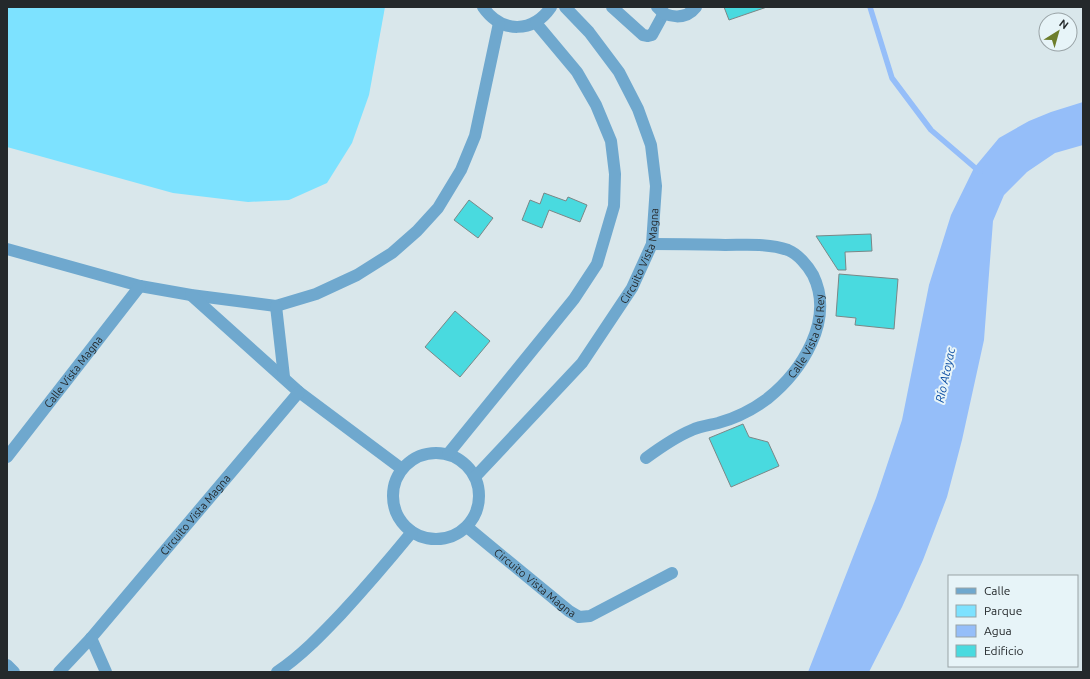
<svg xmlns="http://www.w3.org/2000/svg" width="1090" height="679" font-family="Ubuntu,sans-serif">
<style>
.green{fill:#7de2ff}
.water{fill:#95bef9}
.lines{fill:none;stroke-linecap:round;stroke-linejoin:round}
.stream{stroke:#95bef9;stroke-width:5.5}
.building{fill:#49dadf;stroke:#7a8787}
.street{stroke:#6fa8ce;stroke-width:12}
.labels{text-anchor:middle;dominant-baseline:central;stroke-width:4;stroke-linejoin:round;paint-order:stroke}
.street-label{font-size:11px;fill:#24292b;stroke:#e7f4f8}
.water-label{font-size:12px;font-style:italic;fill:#0d4fa4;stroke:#e7f4f8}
</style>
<rect width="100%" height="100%" fill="#d9e7eb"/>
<path class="green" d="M7,7H385L369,95L352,143L327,183L289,200L248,202L173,193L7,147Z"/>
<path class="water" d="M1083,102V145L1055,153L1027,172L1004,195L993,221L984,340L962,440L947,497L923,560L902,607L869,672H808L876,498L902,420L929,285L951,215L974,168L999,138L1029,121L1051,112Z"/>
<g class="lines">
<path class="stream" d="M870,7L892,78L931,130L980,172"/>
</g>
<path class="building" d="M724,7H767L729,20Z
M544,193L566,201L568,197L587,205L580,222L549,210L542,228L522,220L530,200L540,204Z
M469,200L493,218L478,238L454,220Z
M871,234L872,251L845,252L846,270H838L816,236Z
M839,274L898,279L894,329L855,325L856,318L836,316Z
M455,311L490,341L460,377L425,347Z
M743,424L749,437L768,442L779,466L731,487L709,438Z"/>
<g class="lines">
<g class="street">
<path d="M483,7C502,34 533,33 551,7"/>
<path d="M612,7L643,35L648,36L652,35L664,13"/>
<path d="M657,7C667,19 686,20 696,7"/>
<path d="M7,249L140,286L191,295L276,306L316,294L357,275L392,253L417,231L438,208L461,170L475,136L499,23"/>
<path d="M191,295L299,392L402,469"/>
<path d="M276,306L284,377"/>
<circle cx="436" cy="496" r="43"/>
<path d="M448,454L574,299L597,264L614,206L615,174L611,141L596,105L577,72L536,23"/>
<path id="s1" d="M7,457L140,286"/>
<path id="s2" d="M646,458C661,447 675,437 692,430C700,426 710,425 718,423C736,418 752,410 767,399C802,371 835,320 813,275C808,266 798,254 788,250C768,243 746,245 725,245C701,244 677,244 652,244"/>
<path id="s3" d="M475,477L582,363L632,288L652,244L656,186L651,145L638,109L619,72L589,32L565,7"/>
<path id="s4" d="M467,527L569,611L579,617L590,616L672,573"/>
<path d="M91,638L106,672"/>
<path d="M7,665L14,672"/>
<path id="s5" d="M59,672L91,638L299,392"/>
<path d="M277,672C301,656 321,635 341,614C366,587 389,560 412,532"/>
</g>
</g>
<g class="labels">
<g class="street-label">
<text stroke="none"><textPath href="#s3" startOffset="280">Circuito Vista Magna</textPath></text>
<text stroke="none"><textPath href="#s2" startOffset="213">Calle Vista del Rey</textPath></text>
<text stroke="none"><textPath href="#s1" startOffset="108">Calle Vista Magna</textPath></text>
<text stroke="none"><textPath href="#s5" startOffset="208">Circuito Vista Magna</textPath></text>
<text stroke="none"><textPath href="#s4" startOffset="88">Circuito Vista Magna</textPath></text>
</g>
<g class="water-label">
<text transform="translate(945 375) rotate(-78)">Río Atoyac</text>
</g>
</g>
<rect width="1090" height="679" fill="none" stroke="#24292b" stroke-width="16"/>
<rect x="948" y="575" width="130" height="92" fill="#e7f4f8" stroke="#99a3a6"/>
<rect x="956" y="588" width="20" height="6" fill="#6fa8ce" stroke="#99a3a6"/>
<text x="984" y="595" font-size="12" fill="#24292b">Calle</text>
<rect x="956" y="605" width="20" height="12" fill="#7de2ff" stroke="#99a3a6"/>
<text x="984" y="615" font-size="12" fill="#24292b">Parque</text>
<rect x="956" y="625" width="20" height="12" fill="#95bef9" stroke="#99a3a6"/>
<text x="984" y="635" font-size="12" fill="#24292b">Agua</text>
<rect x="956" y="645" width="20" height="12" fill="#49dadf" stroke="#99a3a6"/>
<text x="984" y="655" font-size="12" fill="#24292b">Edificio</text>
<g transform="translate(1058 32) rotate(37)"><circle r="19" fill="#e7f4f8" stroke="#99a3a6"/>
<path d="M0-3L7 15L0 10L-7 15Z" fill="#6d7e2c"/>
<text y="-6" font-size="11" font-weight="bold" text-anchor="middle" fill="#24292b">N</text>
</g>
</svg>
